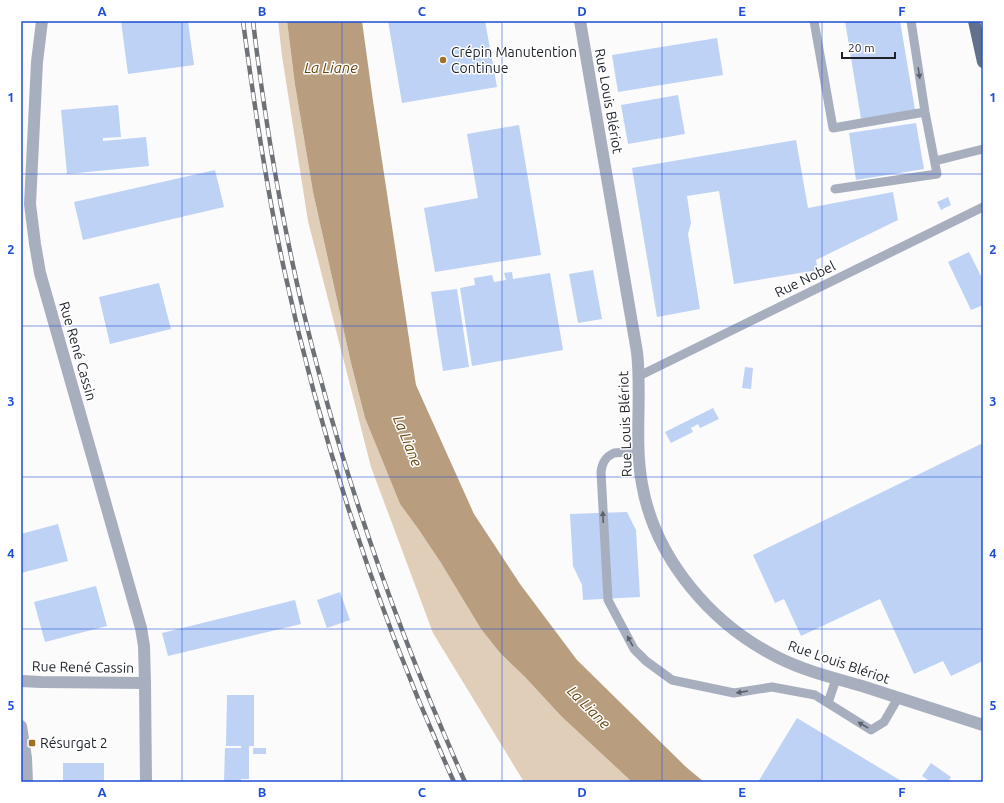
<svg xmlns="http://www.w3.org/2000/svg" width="1004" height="803" font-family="Ubuntu,sans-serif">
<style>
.green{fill:#e0ceb8}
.water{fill:#b89e7e}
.building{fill:#bed2f5}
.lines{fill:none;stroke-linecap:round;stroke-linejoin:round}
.service{stroke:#a7afbf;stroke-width:9}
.minor{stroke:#a7afbf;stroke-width:12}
.tertiary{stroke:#a7afbf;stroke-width:12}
.primary{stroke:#61708b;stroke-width:12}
.rail-casing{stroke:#6e7277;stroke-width:4.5}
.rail{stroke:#fff;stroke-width:3;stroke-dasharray:9;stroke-linecap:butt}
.oneway{fill:#5b616d}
.grid{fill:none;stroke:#1d4ed8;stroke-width:1;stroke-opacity:0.55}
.poi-dot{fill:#a26f25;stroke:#fff;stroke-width:1.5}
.labels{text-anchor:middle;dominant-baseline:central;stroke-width:3;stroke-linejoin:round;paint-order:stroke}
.poi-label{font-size:14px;fill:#1d222a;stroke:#fff;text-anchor:start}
.street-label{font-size:14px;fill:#1d222a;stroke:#fff}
.water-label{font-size:15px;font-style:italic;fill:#6a460d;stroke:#fff}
.neatline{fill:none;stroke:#1d4ed8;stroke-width:1.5}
.grid-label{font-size:13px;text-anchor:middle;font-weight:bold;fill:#1d4ed8}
</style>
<rect width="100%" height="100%" fill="#fbfbfb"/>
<path class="green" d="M278,21H287L295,85L313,192L351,363L365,418L400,504L419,530L441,563L481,629L500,653L525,677L561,716L632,782H524L433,633L371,467L308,221L282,56Z"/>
<path class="water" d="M287,21H362L373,101L416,385L474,514L520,584L577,660L686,767L704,782H632L561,716L525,677L500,653L481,629L441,563L419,530L400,504L365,418L351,363L313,192L295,85Z"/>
<path class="building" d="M121,21H188L194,65L128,74Z
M388,21H485L497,87L402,103Z
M845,21H900L915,110L861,119Z
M717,38L723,75L618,92L612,55Z
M678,95L685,134L628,144L621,105Z
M118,105L121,137L103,138V141L146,137L149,166L67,174L61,110Z
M916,123L924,169L856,180L849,133Z
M519,125L541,255L435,272L424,208L478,198L467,134Z
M796,140L808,208L893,192L898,220L816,260L818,270L734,284L719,191L687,196L691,223L688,234L700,309L657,317L632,168Z
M215,170L224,207L83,240L74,202Z
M948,197L951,205L941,210L937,202Z
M969,252L983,280V305L971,310L948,262Z
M593,270L602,319L578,323L569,274Z
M512,272L513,279L550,273L563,350L472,366L460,288L475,285L474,278L492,275L494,282L506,280L504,273Z
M159,283L171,329L110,344L99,297Z
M457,289L469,367L443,371L431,292Z
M745,367L753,368L751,389L742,388Z
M713,408L719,419L700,428L698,424L691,428L693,432L671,443L665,432Z
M983,443V661L951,676L943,661L914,674L880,599L801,636L784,599L775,603L753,555Z
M627,512L636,530L640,597L583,600L582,585L573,566L570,514Z
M58,524L68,561L21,573V534Z
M96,586L107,626L45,642L34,602Z
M340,592L350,620L327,628L317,600Z
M295,600L301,624L168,656L162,633Z
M227,695H254V746H249V779H241V782H224L225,748H241V746H226Z
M797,718L903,782H758Z
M253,748H266V754H253Z
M63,763H104V782H63Z
M931,763L951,777L948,782H931L922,776Z"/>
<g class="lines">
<path class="service" d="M814,21L833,128L925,112
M935,161L983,149
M835,189L937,174L925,112L911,21
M639,376L983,207
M638,451L614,453C605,457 602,463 601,472L608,600L634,649L646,661L672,680L734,693L772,687L815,695L871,730L884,722L898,698
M828,703L836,679"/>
<path class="minor" d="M42,21L37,62L30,204L35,244L40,273L141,628L144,646L145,683L146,782
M580,21L637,352C642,396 634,440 642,484C655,559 712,625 779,658C805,671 834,678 862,686C903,699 943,712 983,725
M21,681L41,682L145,683"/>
<path class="tertiary" d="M21,726L26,758L27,782"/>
<path class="primary" d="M974,21L983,62"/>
<defs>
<path id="rail" d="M243,21C254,104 266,187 284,269C322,445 380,618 454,782
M253,21C267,140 288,258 319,373C356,513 406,650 465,782"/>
</defs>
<use href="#rail" class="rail-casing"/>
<use href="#rail" class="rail"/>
</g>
<defs><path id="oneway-solid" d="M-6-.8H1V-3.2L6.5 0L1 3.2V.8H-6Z"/></defs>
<g class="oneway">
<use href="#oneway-solid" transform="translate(919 73) rotate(81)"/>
<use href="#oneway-solid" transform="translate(603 517) rotate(-93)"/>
<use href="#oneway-solid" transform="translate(630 641) rotate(-119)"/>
<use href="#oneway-solid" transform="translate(742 692) rotate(171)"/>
<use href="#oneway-solid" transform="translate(863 725) rotate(-150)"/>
</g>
<path class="grid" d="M182,21V782M342,21V782M502,21V782M662,21V782M822,21V782M21,174H983M21,326H983M21,477H983M21,629H983"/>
<g class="poi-dot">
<circle cx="443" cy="60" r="4"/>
<rect x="28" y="739" width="8" height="8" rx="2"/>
</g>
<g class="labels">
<g class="poi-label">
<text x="451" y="52">Crépin Manutention<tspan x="451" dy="16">Continue</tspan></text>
<text x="40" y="743">Résurgat 2</text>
</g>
<g class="street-label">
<text transform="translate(609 101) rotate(80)">Rue Louis Blériot</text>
<text transform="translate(805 279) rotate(-26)">Rue Nobel</text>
<text transform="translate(78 351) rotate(74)">Rue René Cassin</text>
<text transform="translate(625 424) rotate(-92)">Rue Louis Blériot</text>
<text transform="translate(839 662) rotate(19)">Rue Louis Blériot</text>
<text transform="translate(83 667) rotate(1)">Rue René Cassin</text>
</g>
<g class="water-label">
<text x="331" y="67">La Liane</text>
<text transform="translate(408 441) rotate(68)">La Liane</text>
<text transform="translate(589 707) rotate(45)">La Liane</text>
</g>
</g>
<rect width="1004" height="803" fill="none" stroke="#ffffff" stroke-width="44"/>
<path d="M842 52v6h53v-6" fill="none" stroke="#1d222a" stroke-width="2"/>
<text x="848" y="52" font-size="12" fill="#1d222a" stroke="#ffffff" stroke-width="3" paint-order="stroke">20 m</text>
<rect x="22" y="22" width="960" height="759" class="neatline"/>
<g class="grid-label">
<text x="102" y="16">A</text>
<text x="262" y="16">B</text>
<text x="422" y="16">C</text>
<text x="582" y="16">D</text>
<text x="742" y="16">E</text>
<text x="902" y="16">F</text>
<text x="11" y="102">1</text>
<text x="993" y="102">1</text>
<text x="11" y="254">2</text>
<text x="993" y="254">2</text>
<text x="11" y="406">3</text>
<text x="993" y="406">3</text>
<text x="11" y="558">4</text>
<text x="993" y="558">4</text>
<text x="11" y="710">5</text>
<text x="993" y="710">5</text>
<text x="102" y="797">A</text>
<text x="262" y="797">B</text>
<text x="422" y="797">C</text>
<text x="582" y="797">D</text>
<text x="742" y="797">E</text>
<text x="902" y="797">F</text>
</g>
</svg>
